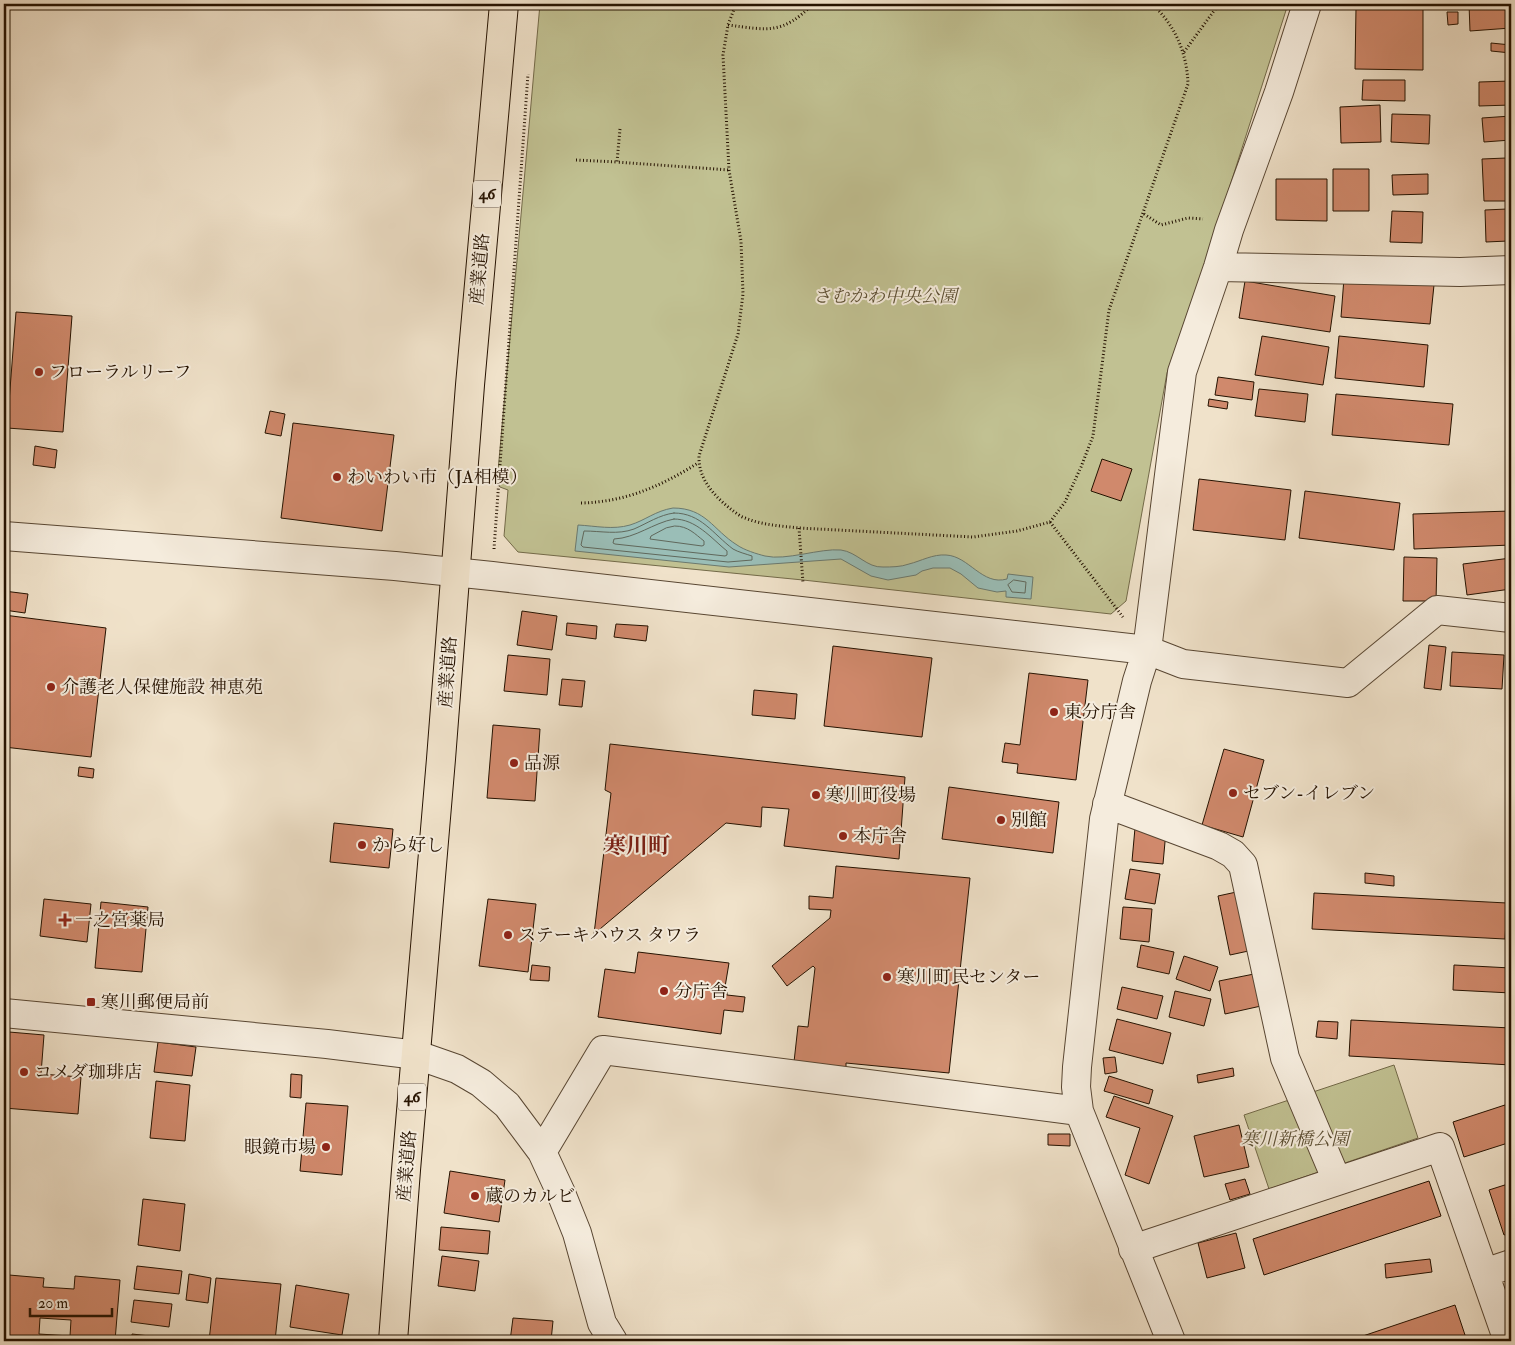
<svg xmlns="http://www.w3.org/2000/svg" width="1515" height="1345" font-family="'IM FELL Double Pica','Noto Serif JP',serif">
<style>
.green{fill:#c1c192;stroke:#736a49}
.water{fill:#9abeb7;stroke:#6b796e}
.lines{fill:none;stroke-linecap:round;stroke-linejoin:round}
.shore{stroke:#60685c;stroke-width:1}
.building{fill:#d0896c;stroke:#251200;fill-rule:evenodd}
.minor-casing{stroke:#584632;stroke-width:30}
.major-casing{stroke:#251200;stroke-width:30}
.path{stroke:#251200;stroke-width:3;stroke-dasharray:1 2.5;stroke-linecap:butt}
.minor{stroke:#f5ecdd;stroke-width:28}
.major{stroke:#f0e2ca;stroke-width:28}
.poi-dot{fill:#8f2418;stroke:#f5ecdd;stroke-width:2}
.labels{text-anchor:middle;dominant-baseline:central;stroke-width:4;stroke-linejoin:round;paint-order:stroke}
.shield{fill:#f5ecdd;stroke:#635342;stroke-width:1}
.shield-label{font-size:16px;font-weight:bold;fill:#251200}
.street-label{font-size:18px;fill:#251200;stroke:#f5ecdd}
.park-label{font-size:18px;font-style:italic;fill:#5c4f33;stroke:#f5ecdd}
.poi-label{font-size:18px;fill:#251200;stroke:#f5ecdd;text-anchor:start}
.district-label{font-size:22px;font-weight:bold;fill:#7a1f14;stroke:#f5ecdd}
</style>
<rect width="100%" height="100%" fill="#f0e2ca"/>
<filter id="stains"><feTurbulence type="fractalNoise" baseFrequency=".004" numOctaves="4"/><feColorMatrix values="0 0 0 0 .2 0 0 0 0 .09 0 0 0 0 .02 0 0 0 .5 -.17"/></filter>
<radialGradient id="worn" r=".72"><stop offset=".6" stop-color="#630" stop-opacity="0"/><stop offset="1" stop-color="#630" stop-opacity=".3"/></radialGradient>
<path class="green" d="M540,4H1288L1191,308L1167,373L1126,601L1111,614L803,580L518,552L504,536L508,490L500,487L497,482Z
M1394,1065L1418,1138L1269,1189L1244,1115Z"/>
<path class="water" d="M673,508C706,508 713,530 737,545C744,550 757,554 765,556C786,561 820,548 841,550C857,552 867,568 883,567C891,567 901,567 909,564C921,561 933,554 946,555C969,556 982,586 1007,579L1008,574L1033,577L1031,599L1006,597V591L997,592L978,588L961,574L950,568H933L922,571L916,575L888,580L871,576L841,559L729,567L575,551L578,525C596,526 613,530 630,525C646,520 655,511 673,508Z"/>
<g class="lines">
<path class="shore" d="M674,513C701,513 713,534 733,549C738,552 746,554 752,556V560L728,562L583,547L581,545L584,531C601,531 618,535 634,529C648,523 659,515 674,513Z
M674,519C696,519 711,538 727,551V555L725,556L615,544L613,543L614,539C636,538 653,523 674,519Z
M675,526C688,526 695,534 704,541V545L702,546L650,539L651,536L666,528Z
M1014,580L1026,582L1025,593L1012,592L1008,585Z"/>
</g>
<path class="building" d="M1469,4H1511V28L1470,31Z
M1356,8L1423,9V70L1355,69Z
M1447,12H1458V24L1448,25Z
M1491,43L1511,45V53L1491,51Z
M1363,80H1405V101L1362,100Z
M1511,81V105L1479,106V82Z
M1380,105L1381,142L1341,143L1340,107Z
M1392,114L1430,115L1429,144L1391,142Z
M1511,116V140L1484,142L1482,118Z
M1506,158L1507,201H1484L1482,159Z
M1333,169H1369V211H1333Z
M1428,174V194L1393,195L1392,175Z
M1276,179H1327V221L1276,220Z
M1507,209L1508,241L1486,242L1485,210Z
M1392,211L1423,212L1422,243L1390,242Z
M1344,278L1434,285L1430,324L1341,317Z
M1245,281L1335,296L1330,332L1239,318Z
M16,312L72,316L63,432L7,428Z
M1262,336L1329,347L1323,385L1255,375Z
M1339,336L1428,345L1424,387L1335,378Z
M1218,377L1254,382L1252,400L1215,395Z
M1259,389L1308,394L1305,422L1255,416Z
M1336,394L1453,404L1449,445L1332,435Z
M1209,399L1228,402L1227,409L1208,406Z
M270,411L285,414L281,436L265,433Z
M293,423L394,435L382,531L281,518Z
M35,446L57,450L55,468L33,465Z
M1102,459L1132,469L1121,501L1091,491Z
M1199,479L1291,490L1285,540L1193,530Z
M1305,491L1400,503L1394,550L1299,538Z
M1511,511V545L1414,549L1413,514Z
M1404,557L1437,558L1436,601H1403Z
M1511,558V589L1467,595L1463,564Z
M4,591L28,594L25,613L4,610Z
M522,611L557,616L552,650L517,645Z
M4,615L106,628L91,757L4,747Z
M567,623L597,626L596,639L566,635Z
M616,624L648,626L646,641L614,637Z
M1429,645L1446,647L1441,690L1424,688Z
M833,646L932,658L922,737L824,726Z
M1452,652L1504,655L1502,689L1450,686Z
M508,655L550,659L547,695L504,691Z
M1029,673L1088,680L1076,780L1017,773L1018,764L1002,762L1005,743L1020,745Z
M562,679L585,681L582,707L559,705Z
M754,690L797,694L795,719L752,715Z
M493,725L540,729L535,801L487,798Z
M610,744L905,777L899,859L784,846L789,809L762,807L761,827L726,823L594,934L611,793L605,790Z
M1224,749L1264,760L1243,837L1202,825Z
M79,767L94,769L93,778L78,776Z
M949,787L1059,802L1053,853L942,839Z
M334,823L393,829L389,868L330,862Z
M1135,828L1166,831L1163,864L1132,861Z
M836,866L970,878L949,1073L846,1063V1067L794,1062L798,1026L808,1027L815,968L813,966L787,986L772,966L830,918L831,910L809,909V896L833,898Z
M1130,869L1160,874L1155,904L1125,899Z
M1365,873L1394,876V886L1365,883Z
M1241,891L1253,950L1230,955L1218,896Z
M1314,893L1507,903L1505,939L1312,929Z
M44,899L91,904L87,942L40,936Z
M488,899L536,904L528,972L479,966Z
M101,902L148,907L142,972L95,968Z
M1123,907L1152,909L1149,942L1120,939Z
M1141,945L1174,952L1169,974L1137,967Z
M638,952L729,963L725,987H727V995L745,997L743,1012L724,1010L721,1034L598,1017L605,969L635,973Z
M1184,956L1218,967L1210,991L1176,979Z
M532,965L550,967L549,981L530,980Z
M1454,965L1511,968V993L1453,990Z
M1254,974L1261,1006L1225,1014L1219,981Z
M1122,987L1163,996L1157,1019L1117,1009Z
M1175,991L1211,999L1204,1026L1169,1017Z
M1117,1019L1171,1033L1163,1064L1109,1050Z
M1351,1020L1511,1028V1065L1349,1056Z
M1318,1021L1338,1022L1337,1039L1316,1037Z
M9,1032L44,1035L41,1074L81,1077L78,1114L4,1108Z
M158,1042L196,1047L192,1076L154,1072Z
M1115,1057L1117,1072L1105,1074L1103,1058Z
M1233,1068L1234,1076L1198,1083L1197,1075Z
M291,1074L302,1075L301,1098L290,1097Z
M1109,1076L1153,1090L1149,1104L1104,1091Z
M156,1081L190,1085L185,1141L150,1138Z
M1114,1096L1173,1116L1149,1184L1125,1175L1140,1128L1106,1117Z
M306,1103L348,1106L342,1175L300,1171Z
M1511,1103V1142L1464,1157L1453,1122Z
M1239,1125L1249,1167L1204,1177L1194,1136Z
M1048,1134H1070V1146L1048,1145Z
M450,1171L505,1180L499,1222L444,1213Z
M1245,1179L1250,1194L1230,1200L1225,1184Z
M1429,1181L1441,1216L1264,1275L1253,1239Z
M1511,1183V1233L1504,1235L1489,1190Z
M143,1199L185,1204L180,1251L138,1245Z
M441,1227L490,1231L488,1254L439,1250Z
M1236,1233L1245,1268L1207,1278L1198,1243Z
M442,1256L479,1261L475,1291L438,1286Z
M1430,1259L1432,1272L1386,1278L1385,1264Z
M137,1266L182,1271L179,1294L134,1289Z
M189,1274L211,1278L208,1303L186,1300Z
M9,1275L44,1278L43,1287L74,1289L75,1276L120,1280L115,1341H4ZM40,1318L71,1320L70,1336L39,1334Z
M216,1278L281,1284L275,1341H209Z
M296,1285L349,1294L342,1335L290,1327Z
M134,1300L172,1304L169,1327L131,1322Z
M1455,1305L1467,1341H1348Z
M513,1318L553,1321L551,1341H510Z
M132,1334L176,1339L175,1341H132Z
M816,1337L850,1341H815Z"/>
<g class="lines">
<defs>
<path id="minor" d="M1218,267L1460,272L1511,270
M4,536L395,566L492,576L1147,650L1183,664L1348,683L1437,610L1511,618
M1107,804L1219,846L1233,854L1243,865L1285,1058L1337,1181
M4,1013L327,1044L417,1055L457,1069L481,1083L507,1105L542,1152L561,1193L577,1233L602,1323L613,1341
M542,1152L603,1050L1079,1111
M1133,1249L1440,1147L1508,1341
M1484,1273L1511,1264
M1171,1341L1079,1111L1076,1087L1077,1067L1104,819L1137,681L1147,650L1182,372L1218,267L1229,230L1279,92L1307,4"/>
<path id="major" d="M393,1341L406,1170L441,759L470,385L504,4"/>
</defs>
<use href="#minor" class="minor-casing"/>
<use href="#major" class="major-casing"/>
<path class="path" d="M736,4L728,25L723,55L729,170L741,241L743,294L738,334L699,456C698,479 715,497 732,510C736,513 741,517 745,518C762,525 781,526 799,528L973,537L1017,531L1050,522L1065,502L1081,467L1093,436L1109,310L1188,84C1187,53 1175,25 1152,4
M728,25C768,30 782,35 813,4
M1184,52L1219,4
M620,129L617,162L729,170
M576,160L617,162
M1144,214L1161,225L1188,218L1203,219
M581,503C626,502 661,486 698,463
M1050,522L1123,617
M799,528L803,583
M494,549L528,74"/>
<use href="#minor" class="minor"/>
<use href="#major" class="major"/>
</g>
<g class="poi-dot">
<circle cx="39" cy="372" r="5"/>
<circle cx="337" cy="477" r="5"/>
<circle cx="51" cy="687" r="5"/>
<circle cx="1054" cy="712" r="5"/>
<circle cx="514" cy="763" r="5"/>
<circle cx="1233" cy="793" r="5"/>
<circle cx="816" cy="795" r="5"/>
<circle cx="1001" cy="820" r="5"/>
<circle cx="843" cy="836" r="5"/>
<circle cx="362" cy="845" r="5"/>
<path d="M62.5 912.5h5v5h5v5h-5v5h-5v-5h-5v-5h5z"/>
<circle cx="508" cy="935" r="5"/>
<circle cx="887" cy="977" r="5"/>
<circle cx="664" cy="991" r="5"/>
<rect x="86" y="997" width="10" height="10" rx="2.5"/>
<circle cx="24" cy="1072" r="5"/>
<circle cx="326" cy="1147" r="5"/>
<circle cx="475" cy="1196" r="5"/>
</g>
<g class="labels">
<g class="shield">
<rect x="473" y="180.5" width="28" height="27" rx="4"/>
<rect x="398" y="1083.5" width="28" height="27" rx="4"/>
</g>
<g class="shield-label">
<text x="487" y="194">46</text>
<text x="412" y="1097">46</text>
</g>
<g class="street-label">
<text transform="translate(480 269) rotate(-85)">産業道路</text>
<text transform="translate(448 672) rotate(-86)">産業道路</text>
<text transform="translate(407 1166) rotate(-85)">産業道路</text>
</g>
<g class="park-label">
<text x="885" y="296">さむかわ中央公園</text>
<text x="1295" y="1139">寒川新橋公園</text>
</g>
<g class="poi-label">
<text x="49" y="372">フローラルリーフ</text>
<text x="347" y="477">わいわい市（JA相模）</text>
<text x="61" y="687">介護老人保健施設 神恵苑</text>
<text x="1064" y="712">東分庁舎</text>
<text x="524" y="763">品源</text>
<text x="1243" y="793">セブン-イレブン</text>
<text x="826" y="795">寒川町役場</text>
<text x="1011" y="820">別館</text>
<text x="853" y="836">本庁舎</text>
<text x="372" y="845">から好し</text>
<text x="75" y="920">一之宮薬局</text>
<text x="518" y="935">ステーキハウス タワラ</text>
<text x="897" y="977">寒川町民センター</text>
<text x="674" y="991">分庁舎</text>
<text x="101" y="1002">寒川郵便局前</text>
<text x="34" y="1072">コメダ珈琲店</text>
<text x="316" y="1147" text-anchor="end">眼鏡市場</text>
<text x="485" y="1196">蔵のカルビ</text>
</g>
<g class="district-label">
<text x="637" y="846">寒川町</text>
</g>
</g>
<rect width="1515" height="1345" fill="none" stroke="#f0e2ca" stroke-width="20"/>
<rect x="5" y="5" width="1505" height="1335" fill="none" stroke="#251200" stroke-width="2.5"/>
<rect x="10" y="10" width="1495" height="1325" fill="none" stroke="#251200"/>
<path d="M30 1308v8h82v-8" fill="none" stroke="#251200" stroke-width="2.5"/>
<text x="38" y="1308" font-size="15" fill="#251200" stroke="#f5ecdd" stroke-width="4" paint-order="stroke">20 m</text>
<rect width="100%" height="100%" filter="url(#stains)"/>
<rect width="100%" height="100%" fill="url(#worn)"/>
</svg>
